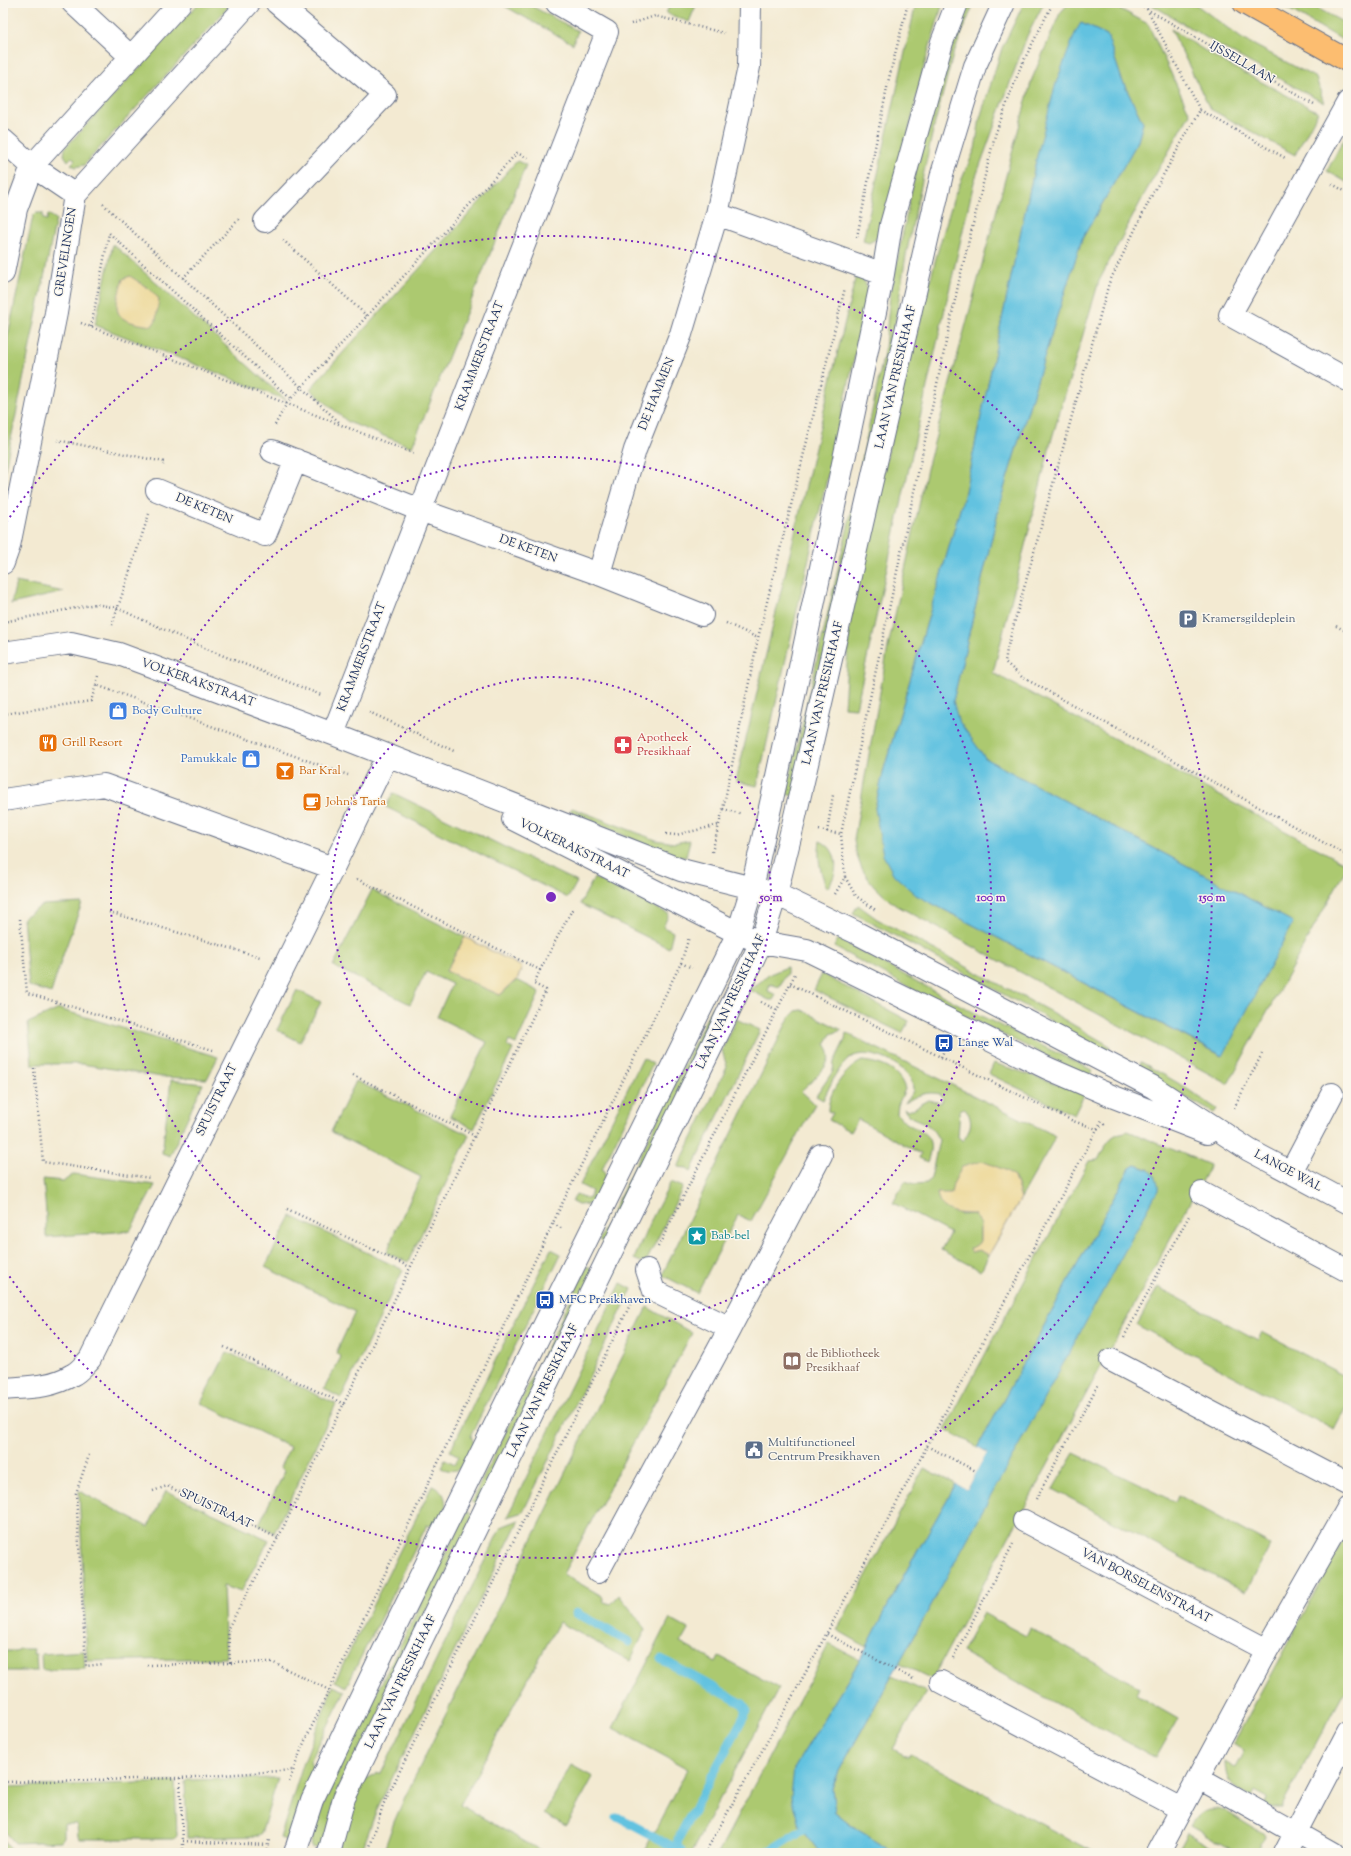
<svg xmlns="http://www.w3.org/2000/svg" width="1351" height="1856" font-family="'Sorts Mill Goudy',serif">
<style>
.green{fill:#acc96f;stroke:#647c66;fill-rule:evenodd}
.sand{fill:#eeda9e;stroke:#84847e}
.water{fill:#62c2e0;stroke:#3e789f}
.pier{fill:#f3ead2}
.lines{fill:none;stroke-linecap:round;stroke-linejoin:round}
.stream{stroke:#62c2e0;stroke-width:9}
.minor-casing{stroke:#677087;stroke-width:24}
.major-casing{stroke:#677087;stroke-width:24}
.path{stroke:#677087;stroke-width:2.5;stroke-dasharray:1 3;stroke-linecap:butt}
.minor{stroke:#fff;stroke-width:22}
.major{stroke:#fcbd6f;stroke-width:22}
.ring{fill:none;stroke:#7b2cbf;stroke-width:2;stroke-dasharray:2 4}
.labels{text-anchor:middle;dominant-baseline:central;stroke-width:3;stroke-linejoin:round;paint-order:stroke}
.street-label{font-size:12px;fill:#1b2f5e;stroke:#fbf7ec}
.service-label{font-size:12px;fill:#4e5e75;stroke:#fbf7ec;text-anchor:start}
.shop-label{font-size:12px;fill:#366cbe;stroke:#fbf7ec;text-anchor:start}
.health-label{font-size:12px;fill:#be3a42;stroke:#fbf7ec;text-anchor:start}
.food-label{font-size:12px;fill:#c56008;stroke:#fbf7ec;text-anchor:start}
.transit-label{font-size:12px;fill:#164399;stroke:#fbf7ec;text-anchor:start}
.culture-label{font-size:12px;fill:#0d838f;stroke:#fbf7ec;text-anchor:start}
.education-label{font-size:12px;fill:#785e54;stroke:#fbf7ec;text-anchor:start}
.centre{fill:#7b2cbf;stroke:#fbf7ec;stroke-width:2}
.ring-label{font-size:12px;text-anchor:middle;font-weight:bold;fill:#7b2cbf;stroke:#fbf7ec;stroke-width:3;stroke-linejoin:round;paint-order:stroke}
</style>
<rect width="100%" height="100%" fill="#fbf7ec"/>
<filter id="ink" filterUnits="userSpaceOnUse"><feTurbulence type="fractalNoise" baseFrequency=".025" numOctaves="2"/><feDisplacementMap in="SourceGraphic" scale="8" xChannelSelector="R" yChannelSelector="G"/><feConvolveMatrix kernelMatrix="1 2 1 2 8 2 1 2 1" color-interpolation-filters="sRGB"/></filter>
<filter id="wash" filterUnits="userSpaceOnUse"><feTurbulence type="fractalNoise" baseFrequency=".012" numOctaves="4" result="noise"/><feDisplacementMap in="SourceGraphic" scale="16" xChannelSelector="R" yChannelSelector="G"/><feGaussianBlur stdDeviation="0.9" result="paint"/><feColorMatrix in="noise" values="0 0 0 0 0 0 0 0 0 0 0 0 0 0 0 0 0 1.4 0 .05"/><feComposite in="paint" operator="in"/></filter>
<g filter="url(#wash)">
<rect width="100%" height="100%" fill="#f3ead2"/>
<path class="green" d="M199,3H232L84,165L76,167L71,164L75,160L72,157L68,161L64,155L65,148Z
M499,3H526L578,31L573,44Z
M671,3H697L689,22L666,13Z
M916,3H943L924,66L886,229L878,238L869,243L863,241Z
M965,3H974L953,55L933,130L906,255L888,370L793,796L786,794L851,513L885,348L890,295L917,165Z
M1024,3H1044L1027,36L974,182L926,391L856,708L844,707L850,619L901,395L937,254L954,197L975,149L980,118L1002,48Z
M1069,3H1109L1148,24L1190,114L1145,193L1099,281L1052,438L993,673L1348,865L1228,1084L894,904C871,885 857,870 854,839L888,647L927,469L1032,79L1060,13ZM1081,23L1107,35L1122,80L1143,123L1138,141L1082,239L1056,319L1002,495L953,701L958,720L986,759L1293,922L1222,1056L916,895L875,808L884,769L964,496L1037,156Z
M1149,3H1194L1241,38L1316,78L1324,103L1225,49Z
M1278,3H1308L1348,25V43Z
M1171,29L1218,59L1318,112L1295,155L1210,109Z
M1348,131V183L1327,171Z
M517,161L526,165L412,447L348,422L310,389Z
M36,213H43V219L47,220L48,214L56,219L3,478V359L33,216Z
M113,244L286,400L95,325Z
M856,275C865,277 866,286 869,294L757,786L736,781Z
M16,582L64,592L11,604Z
M393,793L577,882L568,898L386,807Z
M572,808L656,840L674,843L690,840L686,857H672L570,811Z
M820,841C839,849 840,873 827,888C820,872 817,858 820,841Z
M594,878L669,914L663,927L673,932L669,948L580,904Z
M372,890L465,937L446,971L500,995L517,980L540,992L516,1044L509,1041L507,1046L513,1049L474,1129L450,1116L487,1042L437,1017L452,984L426,972L410,1004L333,966Z
M82,903L63,955L51,993L29,986L23,918L43,905Z
M858,905L877,919L1051,1012L1110,1046L1107,1053L1027,1007L853,913Z
M838,939L977,1014L1092,1070L1089,1077L927,997L834,947Z
M787,967V973L779,987L770,984L768,991L776,995L773,1000H769L750,990L770,974Z
M822,974L909,1021L902,1033L814,990Z
M297,990L321,1002L300,1042L277,1030Z
M712,1007L722,1012L608,1245L599,1240Z
M59,1009L218,1057L207,1079L162,1077L82,1064H32L28,1023Z
M802,1010L842,1030L831,1034L825,1044C827,1047 829,1050 829,1053C832,1066 809,1083 801,1091L815,1104L751,1221L738,1215L697,1293L662,1275L789,1018L796,1011Z
M736,1019L760,1030L691,1171L687,1168L678,1167L727,1067L722,1050Z
M846,1033L1056,1136L1021,1198L1014,1176L953,1184L951,1194L960,1215L974,1214L980,1224V1243L971,1252L979,1250L989,1255L981,1271L941,1250L950,1233L893,1203L905,1181L915,1184L927,1183L931,1178L939,1140C935,1133 932,1127 924,1123C916,1118 909,1119 904,1109L909,1111L929,1100L941,1103L943,1099L940,1094C926,1091 917,1095 905,1103L913,1091C913,1085 912,1081 909,1076C899,1062 866,1047 850,1058C837,1068 830,1086 823,1100L816,1096L833,1071L834,1062L845,1040ZM965,1108C974,1121 971,1129 963,1141L958,1137L960,1109Z
M643,1058L653,1064L602,1169L604,1170L607,1184L592,1204L578,1205L572,1202L576,1194L589,1199L592,1191L580,1185Z
M862,1061C881,1063 899,1069 905,1089L898,1105L897,1114C913,1135 940,1127 927,1162L919,1158L921,1154L858,1119L851,1132L829,1120L833,1113L828,1111C828,1092 845,1069 862,1061Z
M1141,1062L1178,1083L1217,1109L1214,1113L1136,1070Z
M994,1063L1085,1093L1074,1115L989,1074Z
M171,1080L203,1084L170,1156L162,1153Z
M356,1081L469,1135L408,1262L387,1253L395,1231L421,1177L331,1132Z
M1128,1131L1210,1165L932,1679L899,1663L934,1600L1149,1169L1135,1165L1130,1168L978,1447L945,1429L1089,1161L1098,1160C1107,1143 1108,1135 1128,1131Z
M74,1174L155,1185L130,1231L46,1237V1212L43,1179L64,1181Z
M671,1182L683,1187L645,1264L634,1259L650,1222Z
M291,1216L403,1270L341,1398L324,1389L341,1357L336,1353L355,1312L265,1267Z
M551,1249L561,1254L471,1435L476,1451C467,1464 459,1476 441,1468L445,1459L455,1464L459,1456L450,1451Z
M587,1266L595,1270L480,1506L471,1502Z
M621,1283L632,1289L523,1512L507,1517Z
M1158,1287L1258,1340L1262,1332L1348,1378V1403L1334,1430L1137,1325Z
M647,1307L692,1333L563,1574L602,1596L604,1602L611,1604L619,1595L646,1629L630,1661L559,1622L460,1805L545,1853H383L394,1822L405,1797Z
M227,1352L336,1404L274,1533L259,1524L285,1471L280,1467L290,1447L201,1403Z
M1074,1453L1175,1502L1178,1495L1270,1545L1246,1592L1053,1489Z
M924,1468L956,1484L905,1573L867,1647L837,1630Z
M432,1486C446,1490 446,1501 446,1514L439,1522L430,1526L427,1525L346,1687L335,1681Z
M79,1491L148,1527L166,1491L269,1540L241,1592L223,1586L226,1658L87,1661Z
M467,1511L474,1515L319,1849L311,1847L315,1826L337,1772Z
M519,1520L377,1809L361,1853H337L341,1836L362,1781L376,1774L377,1772L381,1774L501,1527Z
M1348,1532V1684L1281,1808H1273L1265,1804L1268,1798L1255,1791L1252,1797C1233,1788 1226,1785 1225,1762L1235,1768L1244,1751L1233,1744Z
M983,1613L1026,1636L1030,1628L1139,1687L1136,1695L1178,1719L1156,1758L962,1652Z
M670,1619L688,1629L680,1643L716,1662L719,1656L779,1688L691,1853H643L688,1769L613,1728Z
M829,1644L860,1660L794,1768L799,1825L820,1853H718Z
M20,1649H34L33,1654H36L37,1671H3V1651H16Z
M84,1651L85,1669L42,1670L41,1654Z
M892,1676L926,1692L893,1749L908,1757L910,1754L1095,1853H896L858,1830L835,1812L832,1788L839,1771Z
M333,1686L345,1691L310,1762L316,1776L291,1842L280,1838L303,1764Z
M571,1765L593,1777L566,1826L544,1814Z
M278,1778L261,1834L258,1836L187,1838L185,1782L187,1780Z
M175,1782L177,1836L174,1839H80L78,1837L77,1824H64V1837L61,1841L15,1843L3,1829V1787Z
M1216,1808L1224,1810L1263,1834L1265,1837L1256,1853H1238L1191,1826C1198,1814 1203,1811 1216,1808Z
M1187,1833L1221,1853H1176Z
M3,1840L12,1851L37,1849V1853H3Z"/>
<path class="sand" d="M130,276L151,290L159,299L156,320L152,326C113,321 112,314 123,279Z
M465,937L522,967L518,978L500,995L446,971Z
M982,1161L1005,1170L1014,1176L1021,1198L989,1255L979,1250L971,1252L970,1249L980,1243V1224L974,1214C958,1214 940,1213 937,1193H951L953,1184L962,1167Z"/>
<path class="water" d="M1081,23L1107,35L1122,80L1143,123L1138,141L1082,239L1056,319L1002,495L953,701L958,720L986,759L1293,922L1223,1056L916,895L894,875L883,855L875,808L884,769L964,496L1037,156L1056,83L1076,31Z
M1135,1165C1149,1169 1159,1173 1158,1190L934,1600L839,1771L832,1788L835,1812L858,1830L896,1853H820L799,1825L791,1797L794,1768L860,1660L905,1573L956,1484L967,1490L987,1452L978,1447L1130,1168Z"/>
<path class="pier" d="M976,1446L987,1453L967,1490L955,1483H957L966,1487L984,1453L976,1449Z"/>
<g class="lines">
<path class="stream" d="M576,1613L629,1642
M661,1659L743,1704L747,1711L678,1839L677,1849
M617,1817L681,1851
M766,1853L812,1824"/>
</g>
</g>
<g filter="url(#ink)">
<g class="lines">
<defs>
<path id="minor" d="M73,3L131,57
M750,3L749,67L717,214L883,274
M1348,102L1230,315L1348,380
M3,140L32,166L75,195
M265,221L385,95L277,3
M3,273L16,209L32,166L180,3
M272,451L420,510L599,574L702,615
M157,490L265,535L296,460
M3,563L9,546L56,313L75,195L249,3
M599,574L635,450L681,334L717,214
M3,653L71,643L119,654L333,734L681,870L776,894L855,932L1153,1087L1249,1150L1348,1203
M333,734L607,32L557,3
M3,800L104,785L333,868
M513,819L738,933L761,942L807,950L1047,1068L1114,1097L1207,1133
M1291,1172L1332,1094
M1202,1193L1348,1271
M730,1328L821,1155
M1111,1360L1348,1484
M3,1389C27,1387 51,1388 72,1375C79,1372 85,1364 90,1359L333,868L387,756
M1024,1521L1267,1650
M598,1572L730,1328L654,1291L647,1270
M941,1682L1181,1809
M1199,1778L1332,1853
M295,1853L312,1800L383,1652L738,933L752,888L776,781L883,274L891,225L942,42L957,3
M329,1853L344,1798L724,1021L761,942L776,894L793,825L942,174L975,66L1004,3
M1158,1853L1267,1650L1348,1508
M1285,1853L1348,1732"/>
<path id="major" d="M1244,3L1348,61"/>
</defs>
<use href="#minor" class="minor-casing"/>
<use href="#major" class="major-casing"/>
<path class="path" d="M1136,3L1316,106
M1147,9L1200,110L1152,195L1109,283L1007,649L1005,662L1022,677L1348,856
M631,24L655,16L724,33
M1200,110L1287,159
M1332,184L1348,193
M103,204L340,423
M857,237L889,78L908,3
M283,240L367,316
M183,278L239,219
M81,323L415,454
M91,327L109,233L291,399
M275,425L287,403L517,153L530,159
M57,440L164,462L163,465
M3,622L96,604L117,608L209,650L321,695
M726,623L758,638
M112,625L149,514
M1336,626L1348,632
M98,676L96,685L348,775
M369,712L454,751
M3,714L91,701L96,685
M723,809L742,814
M819,830L841,834
M827,832L833,795
M666,834L676,835L719,825
M712,852L723,809L758,638L845,288
M845,877L856,896L877,911
M357,879L540,970L573,908
M835,894L845,877L841,834L959,281L995,135L1021,66L1053,3
M109,912L260,957
M20,919L27,993L213,1050
M681,963L692,968
M790,984L1073,1121L1097,1129L1106,1123
M761,1002L777,1010
M941,1057L946,1046
M34,1068L43,1162L150,1178
M353,1075L475,1136
M1234,1108L1262,1054
M287,1209L410,1267
M553,1224L563,1229
M658,1247L795,974
M1124,1337L1189,1216
M224,1347L344,1404
M927,1446L976,1471
M89,1455L76,1493L86,1666L103,1664
M153,1491L167,1486L278,1538
M1036,1499L1099,1383
M827,1634L915,1680
M953,1658L1013,1544
M230,1663L228,1628L278,1538L546,990L534,984L540,970
M147,1665L272,1662L329,1690
M180,1778L183,1841
M3,1782L180,1778L293,1770
M289,1782L302,1747L561,1206L681,963L689,937
M183,1853V1841L267,1845
M266,1853L269,1840
M368,1853L383,1805L631,1303
M705,1853L807,1670L1102,1120"/>
<use href="#minor" class="minor"/>
<use href="#major" class="major"/>
</g>
</g>
<g class="ring">
<circle cx="551" cy="897" r="220"/>
<circle cx="551" cy="897" r="440"/>
<path d="M3 527A661 661 0 1 1 3 1267"/>
</g>
<defs>
<symbol id="parking-square" viewBox="-11 -11 22 22"><rect x="-9" y="-9" width="18" height="18" rx="4" fill="#5c6f8a" stroke="#fbf7ec"/><path d="M-3.5-5.5H1a3.5 3.5 0 0 1 0 7H-1V5.5H-3.5ZM-1-3.4V-.6H.8a1.4 1.4 0 0 0 0-2.8Z" fill="#fff"/></symbol>
<symbol id="shop-square" viewBox="-11 -11 22 22"><rect x="-9" y="-9" width="18" height="18" rx="4" fill="#3f7fe0" stroke="#fbf7ec"/><path d="M-5-2.5h2.3a2.7 3.5 0 0 1 5.4 0H5L5.5 6h-11ZM-1.5-2.5h3a1.5 2.3 0 0 0-3 0Z" fill="#fff"/></symbol>
<symbol id="restaurant-square" viewBox="-11 -11 22 22"><rect x="-9" y="-9" width="18" height="18" rx="4" fill="#e8710a" stroke="#fbf7ec"/><path d="M-5-6h1v4h1v-4h1v4h1v-4h1v5L-1.5 .5V6h-2V.5L-5-1ZM5-6V6H3V1.5H1.5Q1.5-4 5-6Z" fill="#fff"/></symbol>
<symbol id="pharmacy-square" viewBox="-11 -11 22 22"><rect x="-9" y="-9" width="18" height="18" rx="4" fill="#e0444e" stroke="#fbf7ec"/><path d="M-2-6h4v4h4v4h-4v4h-4v-4h-4v-4h4Z" fill="#fff"/></symbol>
<symbol id="bar-square" viewBox="-11 -11 22 22"><rect x="-9" y="-9" width="18" height="18" rx="4" fill="#e8710a" stroke="#fbf7ec"/><path d="M-6-5H6L.8 .8V4.5H3.5V6h-7V4.5H-.8V.8Z" fill="#fff"/></symbol>
<symbol id="cafe-square" viewBox="-11 -11 22 22"><rect x="-9" y="-9" width="18" height="18" rx="4" fill="#e8710a" stroke="#fbf7ec"/><path d="M-5.5-4.5H6V0H3Q3 3.5 0 3.5H-2.5Q-5.5 3.5-5.5 0ZM3-3.2v2h1.7v-2ZM-6 4.5H4V6H-6Z" fill="#fff"/></symbol>
<symbol id="bus-square" viewBox="-11 -11 22 22"><rect x="-9" y="-9" width="18" height="18" rx="4" fill="#1a4fb4" stroke="#fbf7ec"/><path d="M-5-6H5V4H4V6H2V4H-2V6H-4V4H-5ZM-3.5-4V0h7V-4ZM-3.5 1.2v1.5H-2V1.2ZM2 1.2v1.5H3.5V1.2Z" fill="#fff"/></symbol>
<symbol id="sight-square" viewBox="-11 -11 22 22"><rect x="-9" y="-9" width="18" height="18" rx="4" fill="#0f9aa8" stroke="#fbf7ec"/><path d="M0-6L1.8-2.2L6-1.7L2.9 1.2L3.7 5.4L0 3.3L-3.7 5.4L-2.9 1.2L-6-1.7L-1.8-2.2Z" fill="#fff"/></symbol>
<symbol id="library-square" viewBox="-11 -11 22 22"><rect x="-9" y="-9" width="18" height="18" rx="4" fill="#8d6e63" stroke="#fbf7ec"/><path d="M-6-4Q-3-5.5-.7-3.5V5Q-3 3-6 4ZM6-4Q3-5.5 .7-3.5V5Q3 3 6 4Z" fill="#fff"/></symbol>
<symbol id="civic-square" viewBox="-11 -11 22 22"><rect x="-9" y="-9" width="18" height="18" rx="4" fill="#5c6f8a" stroke="#fbf7ec"/><path d="M-.6-6.5H3V-4.5H.6V-3L4-1V1h2V6H-6V1h2V-1L-.6-3ZM-1.2 2.5V6h2.4V2.5Z" fill="#fff"/></symbol>
</defs>
<g fill-rule="evenodd">
<use href="#parking-square" x="1177" y="608" width="22" height="22"/>
<use href="#shop-square" x="107" y="700" width="22" height="22"/>
<use href="#restaurant-square" x="37" y="732" width="22" height="22"/>
<use href="#pharmacy-square" x="612" y="734" width="22" height="22"/>
<use href="#shop-square" x="240" y="748" width="22" height="22"/>
<use href="#bar-square" x="274" y="760" width="22" height="22"/>
<use href="#cafe-square" x="301" y="791" width="22" height="22"/>
<use href="#bus-square" x="933" y="1032" width="22" height="22"/>
<use href="#sight-square" x="686" y="1225" width="22" height="22"/>
<use href="#bus-square" x="534" y="1289" width="22" height="22"/>
<use href="#library-square" x="781" y="1350" width="22" height="22"/>
<use href="#civic-square" x="743" y="1439" width="22" height="22"/>
</g>
<g class="labels">
<g class="street-label">
<text transform="translate(1242 63) rotate(30)">IJSSELLAAN</text>
<text transform="translate(66 252) rotate(-81)">GREVELINGEN</text>
<text transform="translate(480 356) rotate(-69)">KRAMMERSTRAAT</text>
<text transform="translate(896 377) rotate(-77)">LAAN VAN PRESIKHAAF</text>
<text transform="translate(657 394) rotate(-68)">DE HAMMEN</text>
<text transform="translate(204 509) rotate(23)">DE KETEN</text>
<text transform="translate(528 549) rotate(20)">DE KETEN</text>
<text transform="translate(362 657) rotate(-69)">KRAMMERSTRAAT</text>
<text transform="translate(198 683) rotate(20)">VOLKERAKSTRAAT</text>
<text transform="translate(823 693) rotate(-77)">LAAN VAN PRESIKHAAF</text>
<text transform="translate(574 849) rotate(26)">VOLKERAKSTRAAT</text>
<text transform="translate(731 1002) rotate(-65)">LAAN VAN PRESIKHAAF</text>
<text transform="translate(217 1100) rotate(-64)">SPUISTRAAT</text>
<text transform="translate(1288 1171) rotate(28)">LANGE WAL</text>
<text transform="translate(543 1391) rotate(-64)">LAAN VAN PRESIKHAAF</text>
<text transform="translate(216 1509) rotate(25)">SPUISTRAAT</text>
<text transform="translate(1146 1586) rotate(28)">VAN BORSELENSTRAAT</text>
<text transform="translate(401 1682) rotate(-64)">LAAN VAN PRESIKHAAF</text>
</g>
<g class="service-label">
<text x="1202" y="619">Kramersgildeplein</text>
<text x="768" y="1443">Multifunctioneel<tspan x="768" dy="14">Centrum Presikhaven</tspan></text>
</g>
<g class="shop-label">
<text x="132" y="711">Body Culture</text>
<text x="237" y="759" text-anchor="end">Pamukkale</text>
</g>
<g class="health-label">
<text x="637" y="738">Apotheek<tspan x="637" dy="14">Presikhaaf</tspan></text>
</g>
<g class="food-label">
<text x="62" y="743">Grill Resort</text>
<text x="299" y="771">Bar Kral</text>
<text x="326" y="802">John's Taria</text>
</g>
<g class="transit-label">
<text x="958" y="1043">Lange Wal</text>
<text x="559" y="1300">MFC Presikhaven</text>
</g>
<g class="culture-label">
<text x="711" y="1236">Bab-bel</text>
</g>
<g class="education-label">
<text x="806" y="1354">de Bibliotheek<tspan x="806" dy="14">Presikhaaf</tspan></text>
</g>
</g>
<circle cx="551" cy="897" r="6" class="centre"/>
<g class="ring-label">
<text x="771" y="901">50 m</text>
<text x="991" y="901">100 m</text>
<text x="1212" y="901">150 m</text>
</g>
<rect width="1351" height="1856" fill="none" stroke="#fbf7ec" stroke-width="16"/>
</svg>
